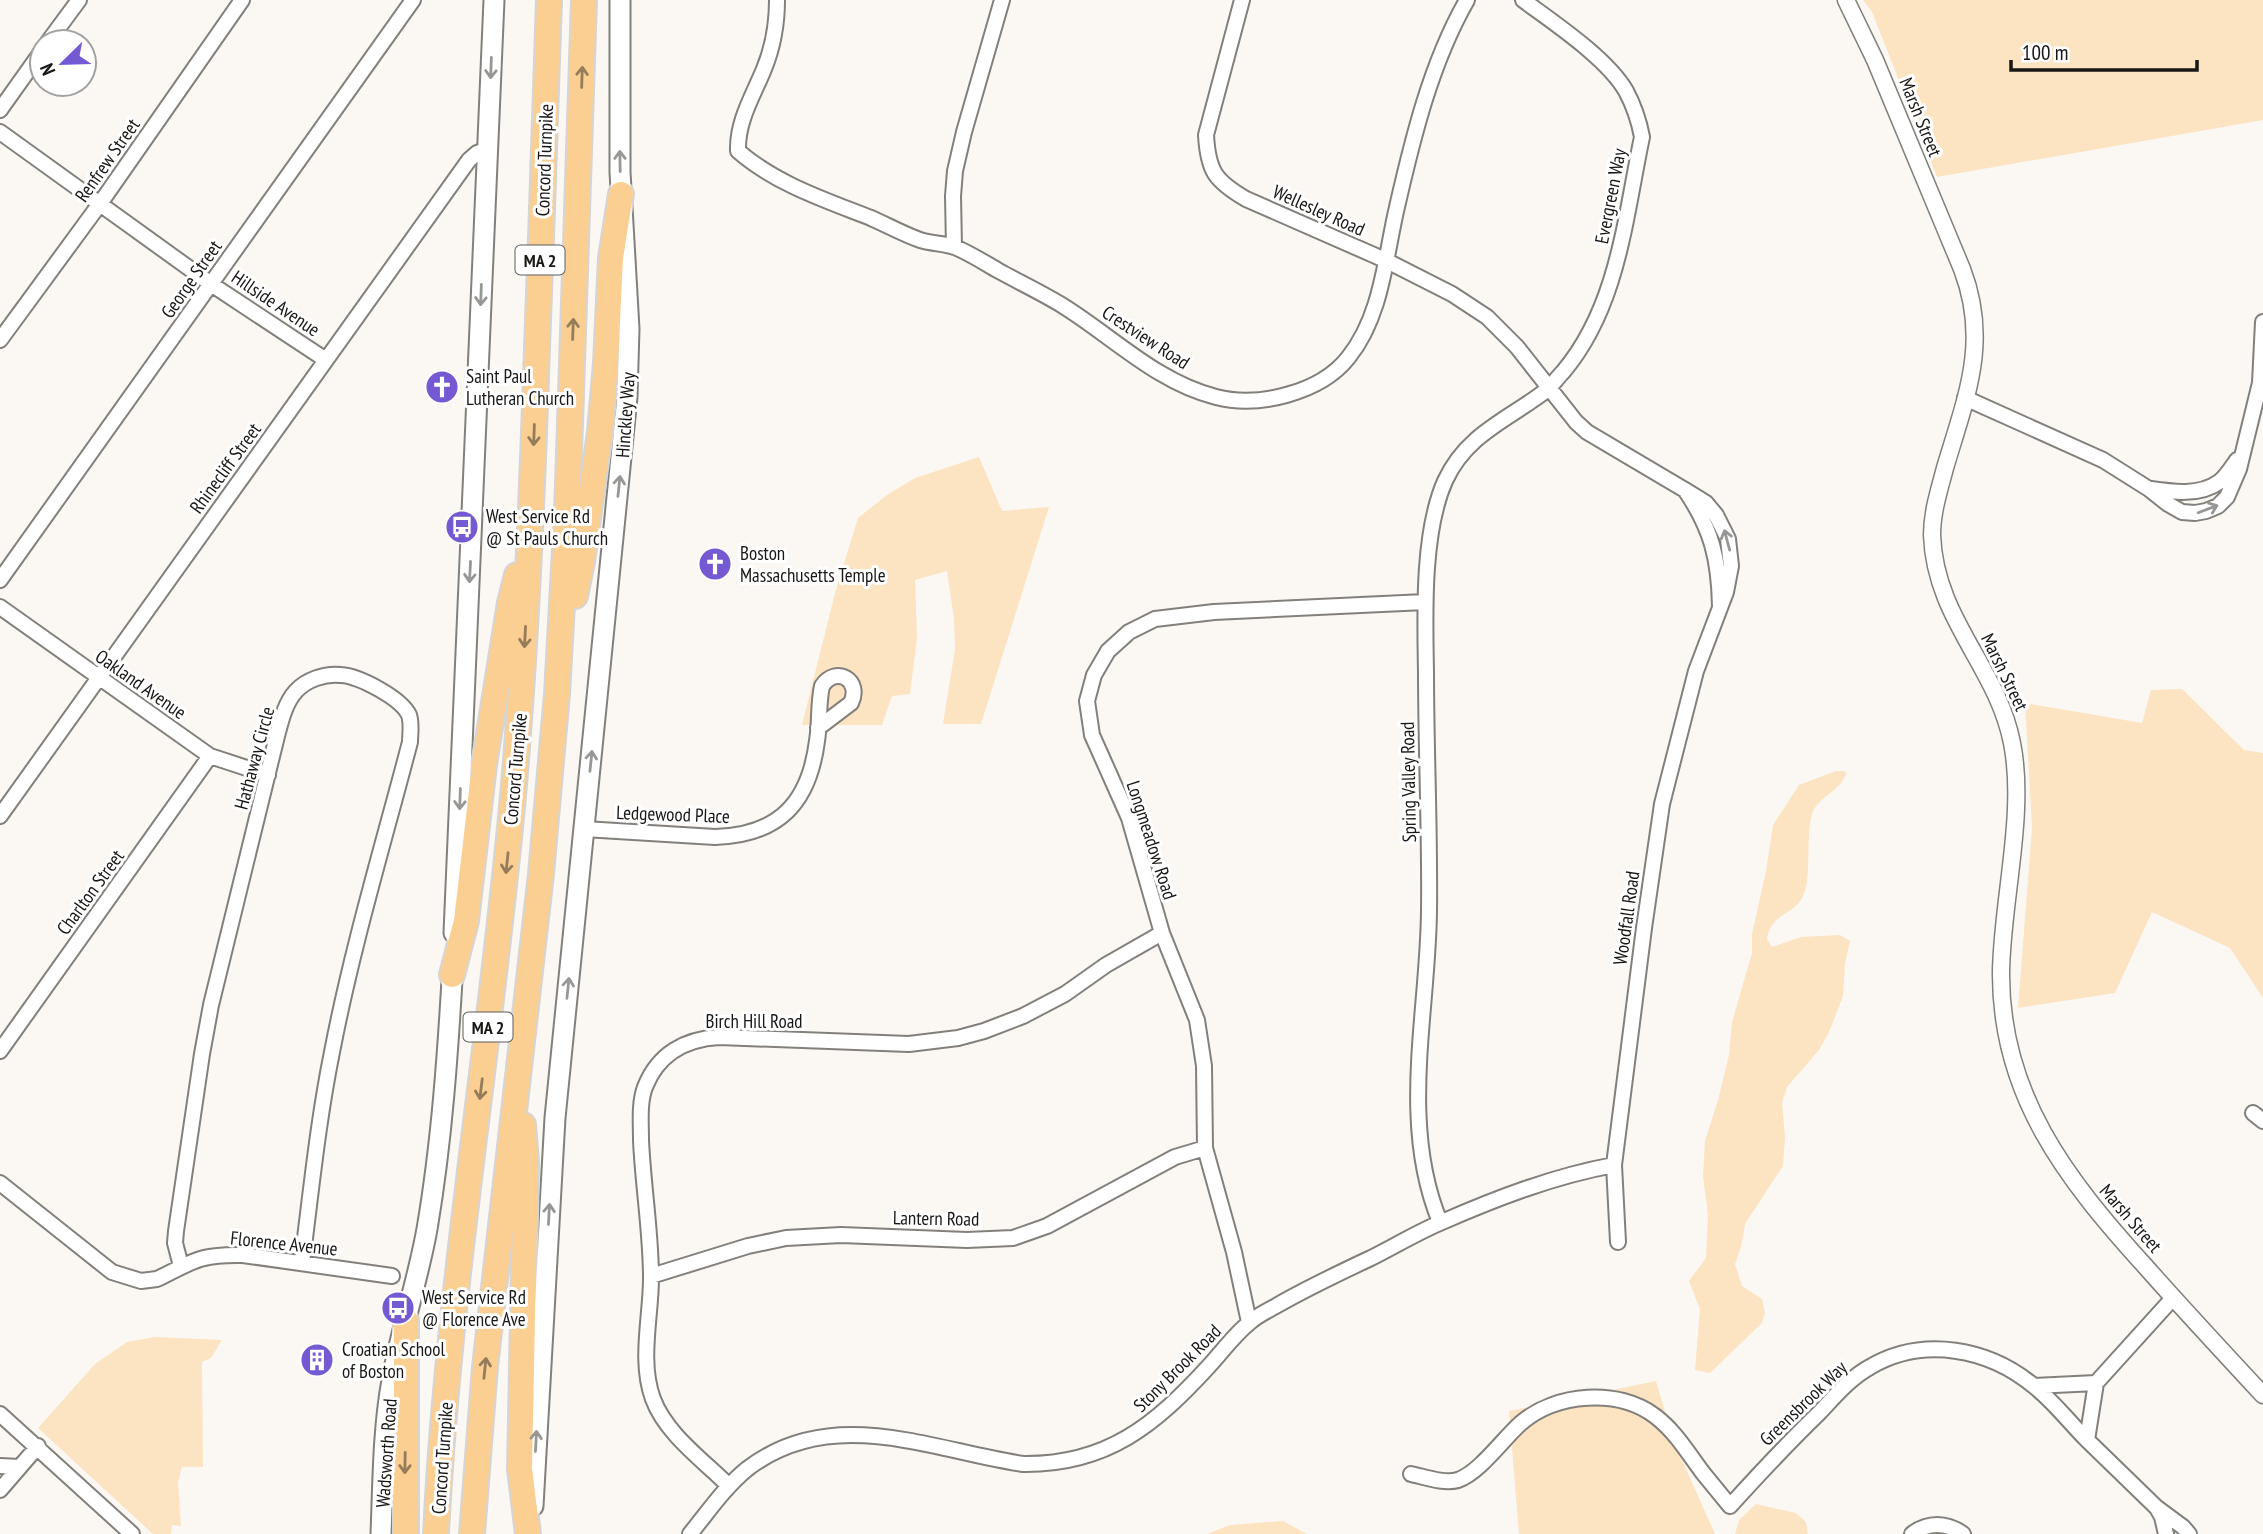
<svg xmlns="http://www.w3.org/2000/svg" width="2263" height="1534" font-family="'PT Sans Narrow',sans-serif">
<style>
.green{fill:#fce3c2}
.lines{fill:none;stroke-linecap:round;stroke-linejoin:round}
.minor-casing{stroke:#83807c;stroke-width:18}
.tertiary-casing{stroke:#83807c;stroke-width:19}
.secondary-casing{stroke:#83807c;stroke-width:23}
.motorway-casing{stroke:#d5d5d5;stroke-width:28}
.minor{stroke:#fff;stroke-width:14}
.tertiary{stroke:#fff;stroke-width:16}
.secondary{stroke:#fff;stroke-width:19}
.motorway{stroke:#fbcf92;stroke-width:24}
.oneway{stroke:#979796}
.oneway2{stroke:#957c5a}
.labels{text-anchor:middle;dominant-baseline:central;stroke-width:6;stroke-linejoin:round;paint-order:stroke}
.shield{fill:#fff;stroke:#5d5d5b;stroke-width:2}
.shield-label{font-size:18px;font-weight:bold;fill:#181715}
.street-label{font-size:19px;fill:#181715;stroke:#fff}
.poi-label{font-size:19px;fill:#181715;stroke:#fff;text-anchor:start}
</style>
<rect width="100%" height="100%" fill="#fbf8f4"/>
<path class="green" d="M1863,0H2263V120L1937,177L1872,12Z
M979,457L1002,511L1049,507L981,724H943L955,649L954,619L947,571L915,580L917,638L910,694L892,696L882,725H802L835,593L858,518L887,495L915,478Z
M2182,689L2244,750L2263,753V998L2230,948L2152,912L2115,993L2018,1008L2032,828L2025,703L2142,723L2151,690Z
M1836,771H1844L1846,773C1842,791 1818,796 1812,814C1805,837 1813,883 1801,900C1789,917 1772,913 1767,939L1772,947L1801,937L1840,935L1850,941L1845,963L1843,996L1829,1032L1819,1050L1787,1087L1782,1103L1785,1137L1783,1166L1745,1224L1741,1247L1735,1264L1742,1286L1762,1299L1765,1313L1762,1323L1710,1373L1695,1370L1700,1309L1689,1281L1706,1258L1708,1215L1703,1176L1705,1141L1718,1100L1729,1055L1732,1022L1752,953V934L1766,871L1773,825L1799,785Z
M155,1337L222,1340L211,1358L202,1362L203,1467H182L178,1482L181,1526L172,1525L171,1534H153L38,1428L95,1364L127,1342Z
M1656,1381L1674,1442L1715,1534H1519L1509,1411Z
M1756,1504L1796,1513L1806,1522L1808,1534H1735L1739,1520Z
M1283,1521L1307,1534H1207L1230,1525Z"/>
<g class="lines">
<defs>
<path id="minor" d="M777,0C777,24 773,47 764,69C753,96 737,121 738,151C776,184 825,200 871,218C887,225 903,234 920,240C932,244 945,243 957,248C971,254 985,263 999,271C1019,282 1040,292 1060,304C1111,335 1156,382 1216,397C1258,408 1320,393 1348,358C1382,316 1385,258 1397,207C1413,137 1431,63 1467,0
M1242,0L1206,135C1208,171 1215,181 1246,199L1385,260L1452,294L1487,317L1517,347L1576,422L1587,432L1685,490
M48,42L79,0
M0,110L42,51
M0,132L211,284L326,360
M954,247L953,196L955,171L964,132L1002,0
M0,340L99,205L242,0
M1965,398L2103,460L2149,489L2168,504L2182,512L2195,513L2206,511L2218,506L2227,497L2239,469L2260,383L2263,322
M2151,489C2172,492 2200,496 2219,482C2226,477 2232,467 2237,460
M0,580L413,0
M0,607L210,756L268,775
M0,816L469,160L477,153L488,149
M584,829L715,837C779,835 809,803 817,741C820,723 818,704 822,686C836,665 862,680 851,703L818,728
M0,1051L210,756
M2253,1113L2263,1121
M0,1183L112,1272L141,1281L157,1279C194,1261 200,1254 243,1255L392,1276
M1440,1222C1399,1123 1428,1014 1429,911C1430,831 1426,751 1426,672C1425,616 1422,533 1445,481C1467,433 1510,419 1548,389C1553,384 1558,377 1563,372C1618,307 1625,218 1642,137C1639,121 1634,106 1626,91C1607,58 1554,23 1523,0
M1618,1242L1614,1165L1644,928L1662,804L1696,671L1726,592L1731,566L1728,539L1716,515L1706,503L1685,490C1712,529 1719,560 1720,606
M181,1266L175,1243L176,1231L202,1054L211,1005L277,736C281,721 285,703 296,691C306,680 325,673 341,675C359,676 401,698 409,715C412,724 410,734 410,742C383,845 352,948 332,1052C318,1121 311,1192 302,1262
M651,1276L748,1246L786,1238L841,1235L967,1240L1013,1238L1047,1226L1175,1157L1205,1148
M2173,1298L2096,1383L2087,1440L2156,1507L2183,1527L2189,1534
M1249,1322L1234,1252L1205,1148L1204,1066L1197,1020L1162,933L1129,818L1092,735L1087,701L1094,675L1108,651L1129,632L1155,619L1214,612L1425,602
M2034,1386L2096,1383
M0,1414L132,1534
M0,1466L20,1467
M1411,1474C1425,1477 1444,1484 1458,1480C1480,1472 1502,1440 1521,1423C1556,1393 1618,1388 1655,1416C1676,1432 1688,1453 1703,1473C1712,1484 1721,1495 1730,1506C1759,1474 1788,1443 1819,1413C1835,1396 1850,1378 1870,1367C1923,1336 1989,1348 2035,1387C2054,1402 2070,1423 2087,1440
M729,1486C703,1460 666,1434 653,1399C639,1361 651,1317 651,1278C651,1232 643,1186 641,1140C641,1123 639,1103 645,1087C658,1054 685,1039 719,1037L909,1044L958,1038L984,1031L1023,1016L1065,994L1106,965L1162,933
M0,1490L38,1446
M2157,1508L2162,1517L2166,1534
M690,1534C708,1512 725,1487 747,1469C832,1404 931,1450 1023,1464C1107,1465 1155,1425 1209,1366C1222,1352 1234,1335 1249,1323C1256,1316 1267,1311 1276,1306C1307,1288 1339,1273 1371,1258C1395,1246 1418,1232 1442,1222C1497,1198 1554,1176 1614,1165
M1912,1534C1928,1522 1946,1522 1963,1534"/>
<path id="tertiary" d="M1846,0L1875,60L1962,269C1990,342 1966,397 1945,468C1939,491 1932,512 1932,535C1935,619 1997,666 2012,743C2026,813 2002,900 2001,972C2000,1095 2067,1180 2145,1266C2184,1310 2223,1352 2263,1395"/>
<path id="secondary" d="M454,933L494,0
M533,1506L555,1118L627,397L629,329L620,172V0
M381,1534C383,1482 383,1430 392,1380C401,1329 418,1280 427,1229C442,1141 448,1051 453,963"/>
<path id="motorway" d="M575,596L582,562L600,432L606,363L611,258L621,194
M452,975L466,921L484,765L510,603L517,575
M523,1125L526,1162L520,1469L528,1534
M406,1534V1321
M436,1534C448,1287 491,1042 513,796C526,647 532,497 537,348C541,232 546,116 549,0
M472,1534L485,1367L541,874L557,694L567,514L584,0"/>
</defs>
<use href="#minor" class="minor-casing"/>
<use href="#tertiary" class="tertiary-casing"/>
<use href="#secondary" class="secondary-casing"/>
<use href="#motorway" class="motorway-casing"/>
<use href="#minor" class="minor"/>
<use href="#tertiary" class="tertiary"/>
<use href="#secondary" class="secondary"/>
<use href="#motorway" class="motorway"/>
</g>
<defs><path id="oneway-shaft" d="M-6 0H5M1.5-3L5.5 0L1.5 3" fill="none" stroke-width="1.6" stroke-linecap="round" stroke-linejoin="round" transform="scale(1.75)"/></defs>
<g class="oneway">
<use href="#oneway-shaft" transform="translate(491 68) rotate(92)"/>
<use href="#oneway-shaft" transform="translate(620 161) rotate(-91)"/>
<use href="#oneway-shaft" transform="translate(481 295) rotate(92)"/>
<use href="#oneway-shaft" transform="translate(619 486) rotate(-84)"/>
<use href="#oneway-shaft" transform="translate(2208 509) rotate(-21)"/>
<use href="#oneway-shaft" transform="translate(1727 540) rotate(-105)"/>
<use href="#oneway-shaft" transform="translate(470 572) rotate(93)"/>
<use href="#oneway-shaft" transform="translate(591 761) rotate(-84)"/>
<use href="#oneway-shaft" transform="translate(460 799) rotate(92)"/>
<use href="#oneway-shaft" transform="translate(568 988) rotate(-84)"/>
<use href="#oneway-shaft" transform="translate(549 1214) rotate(-87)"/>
<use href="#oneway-shaft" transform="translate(536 1441) rotate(-87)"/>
</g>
<g class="oneway2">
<use href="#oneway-shaft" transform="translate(582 77) rotate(-88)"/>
<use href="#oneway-shaft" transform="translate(573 329) rotate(-88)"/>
<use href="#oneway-shaft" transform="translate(534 435) rotate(92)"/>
<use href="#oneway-shaft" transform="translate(525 637) rotate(93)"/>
<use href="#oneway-shaft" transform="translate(507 863) rotate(96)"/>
<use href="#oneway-shaft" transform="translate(481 1089) rotate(97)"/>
<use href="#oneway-shaft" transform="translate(485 1368) rotate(-84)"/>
<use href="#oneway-shaft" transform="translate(405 1463) rotate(91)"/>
</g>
<defs>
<symbol id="church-disc" viewBox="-11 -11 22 22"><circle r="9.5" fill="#7459d3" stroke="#fff"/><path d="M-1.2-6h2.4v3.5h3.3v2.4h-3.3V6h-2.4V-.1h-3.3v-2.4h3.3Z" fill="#fff"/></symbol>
<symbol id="bus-disc" viewBox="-11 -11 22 22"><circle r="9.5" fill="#7459d3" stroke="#fff"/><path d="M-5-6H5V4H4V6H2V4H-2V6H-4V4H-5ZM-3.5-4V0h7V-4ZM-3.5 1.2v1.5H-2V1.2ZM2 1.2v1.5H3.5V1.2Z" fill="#fff"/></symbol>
<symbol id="building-disc" viewBox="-11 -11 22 22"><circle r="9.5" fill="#7459d3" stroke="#fff"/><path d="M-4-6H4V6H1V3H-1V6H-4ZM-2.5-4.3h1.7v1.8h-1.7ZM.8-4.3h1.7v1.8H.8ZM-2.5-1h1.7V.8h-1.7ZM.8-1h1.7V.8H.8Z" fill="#fff"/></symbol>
</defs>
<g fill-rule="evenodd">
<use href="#church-disc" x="423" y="368" width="38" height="38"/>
<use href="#bus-disc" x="443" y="508" width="38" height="38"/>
<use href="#church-disc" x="696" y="545" width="38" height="38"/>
<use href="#bus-disc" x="379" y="1289" width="38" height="38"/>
<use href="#building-disc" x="298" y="1341" width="38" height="38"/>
</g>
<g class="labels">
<g class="shield">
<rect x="515.5" y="245.5" width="49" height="29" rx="5"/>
<rect x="463.5" y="1012.5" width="49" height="29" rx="5"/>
</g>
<g class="shield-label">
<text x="540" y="260">MA 2</text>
<text x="488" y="1027">MA 2</text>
</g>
<g class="street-label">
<text transform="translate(1921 117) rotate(68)">Marsh Street</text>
<text transform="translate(107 160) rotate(-55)">Renfrew Street</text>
<text transform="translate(544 160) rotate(-88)">Concord Turnpike</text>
<text transform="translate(1610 196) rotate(-79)">Evergreen Way</text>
<text transform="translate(1319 210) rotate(24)">Wellesley Road</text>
<text transform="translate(191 279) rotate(-55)">George Street</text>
<text transform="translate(276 303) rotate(34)">Hillside Avenue</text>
<text transform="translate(1146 337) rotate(33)">Crestview Road</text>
<text transform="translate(625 415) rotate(-86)">Hinckley Way</text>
<text transform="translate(225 468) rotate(-54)">Rhinecliff Street</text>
<text transform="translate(2005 672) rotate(64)">Marsh Street</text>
<text transform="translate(141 684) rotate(35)">Oakland Avenue</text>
<text transform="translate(254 758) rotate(-75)">Hathaway Circle</text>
<text transform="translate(515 769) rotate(-85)">Concord Turnpike</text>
<text transform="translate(1408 782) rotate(-91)">Spring Valley Road</text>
<text transform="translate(673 814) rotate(2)">Ledgewood Place</text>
<text transform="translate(1152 840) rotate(72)">Longmeadow Road</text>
<text transform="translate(90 892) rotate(-54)">Charlton Street</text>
<text transform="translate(1626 918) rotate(-82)">Woodfall Road</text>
<text x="754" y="1021">Birch Hill Road</text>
<text transform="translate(936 1218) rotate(1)">Lantern Road</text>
<text transform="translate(2131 1218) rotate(49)">Marsh Street</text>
<text transform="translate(284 1243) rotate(6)">Florence Avenue</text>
<text transform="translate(1177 1368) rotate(-45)">Stony Brook Road</text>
<text transform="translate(1803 1403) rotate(-44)">Greensbrook Way</text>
<text transform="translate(386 1453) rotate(-86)">Wadsworth Road</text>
<text transform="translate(442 1458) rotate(-86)">Concord Turnpike</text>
</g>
<g class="poi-label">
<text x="466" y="376">Saint Paul<tspan x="466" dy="22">Lutheran Church</tspan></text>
<text x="486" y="516">West Service Rd<tspan x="486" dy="22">@ St Pauls Church</tspan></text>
<text x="740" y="553">Boston<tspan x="740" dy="22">Massachusetts Temple</tspan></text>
<text x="422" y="1297">West Service Rd<tspan x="422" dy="22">@ Florence Ave</tspan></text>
<text x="342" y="1349">Croatian School<tspan x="342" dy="22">of Boston</tspan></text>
</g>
</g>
<g transform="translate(63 63) rotate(247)"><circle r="33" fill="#ffffff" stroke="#a3a2a1" stroke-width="2"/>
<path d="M0-5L12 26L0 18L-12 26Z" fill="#7459d3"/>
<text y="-10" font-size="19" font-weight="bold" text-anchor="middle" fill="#181715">N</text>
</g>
<path d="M2011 60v10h186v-10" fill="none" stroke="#181715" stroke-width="3.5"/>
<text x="2022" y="60" font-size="21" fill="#181715" stroke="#ffffff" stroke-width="5" paint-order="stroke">100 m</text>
</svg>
